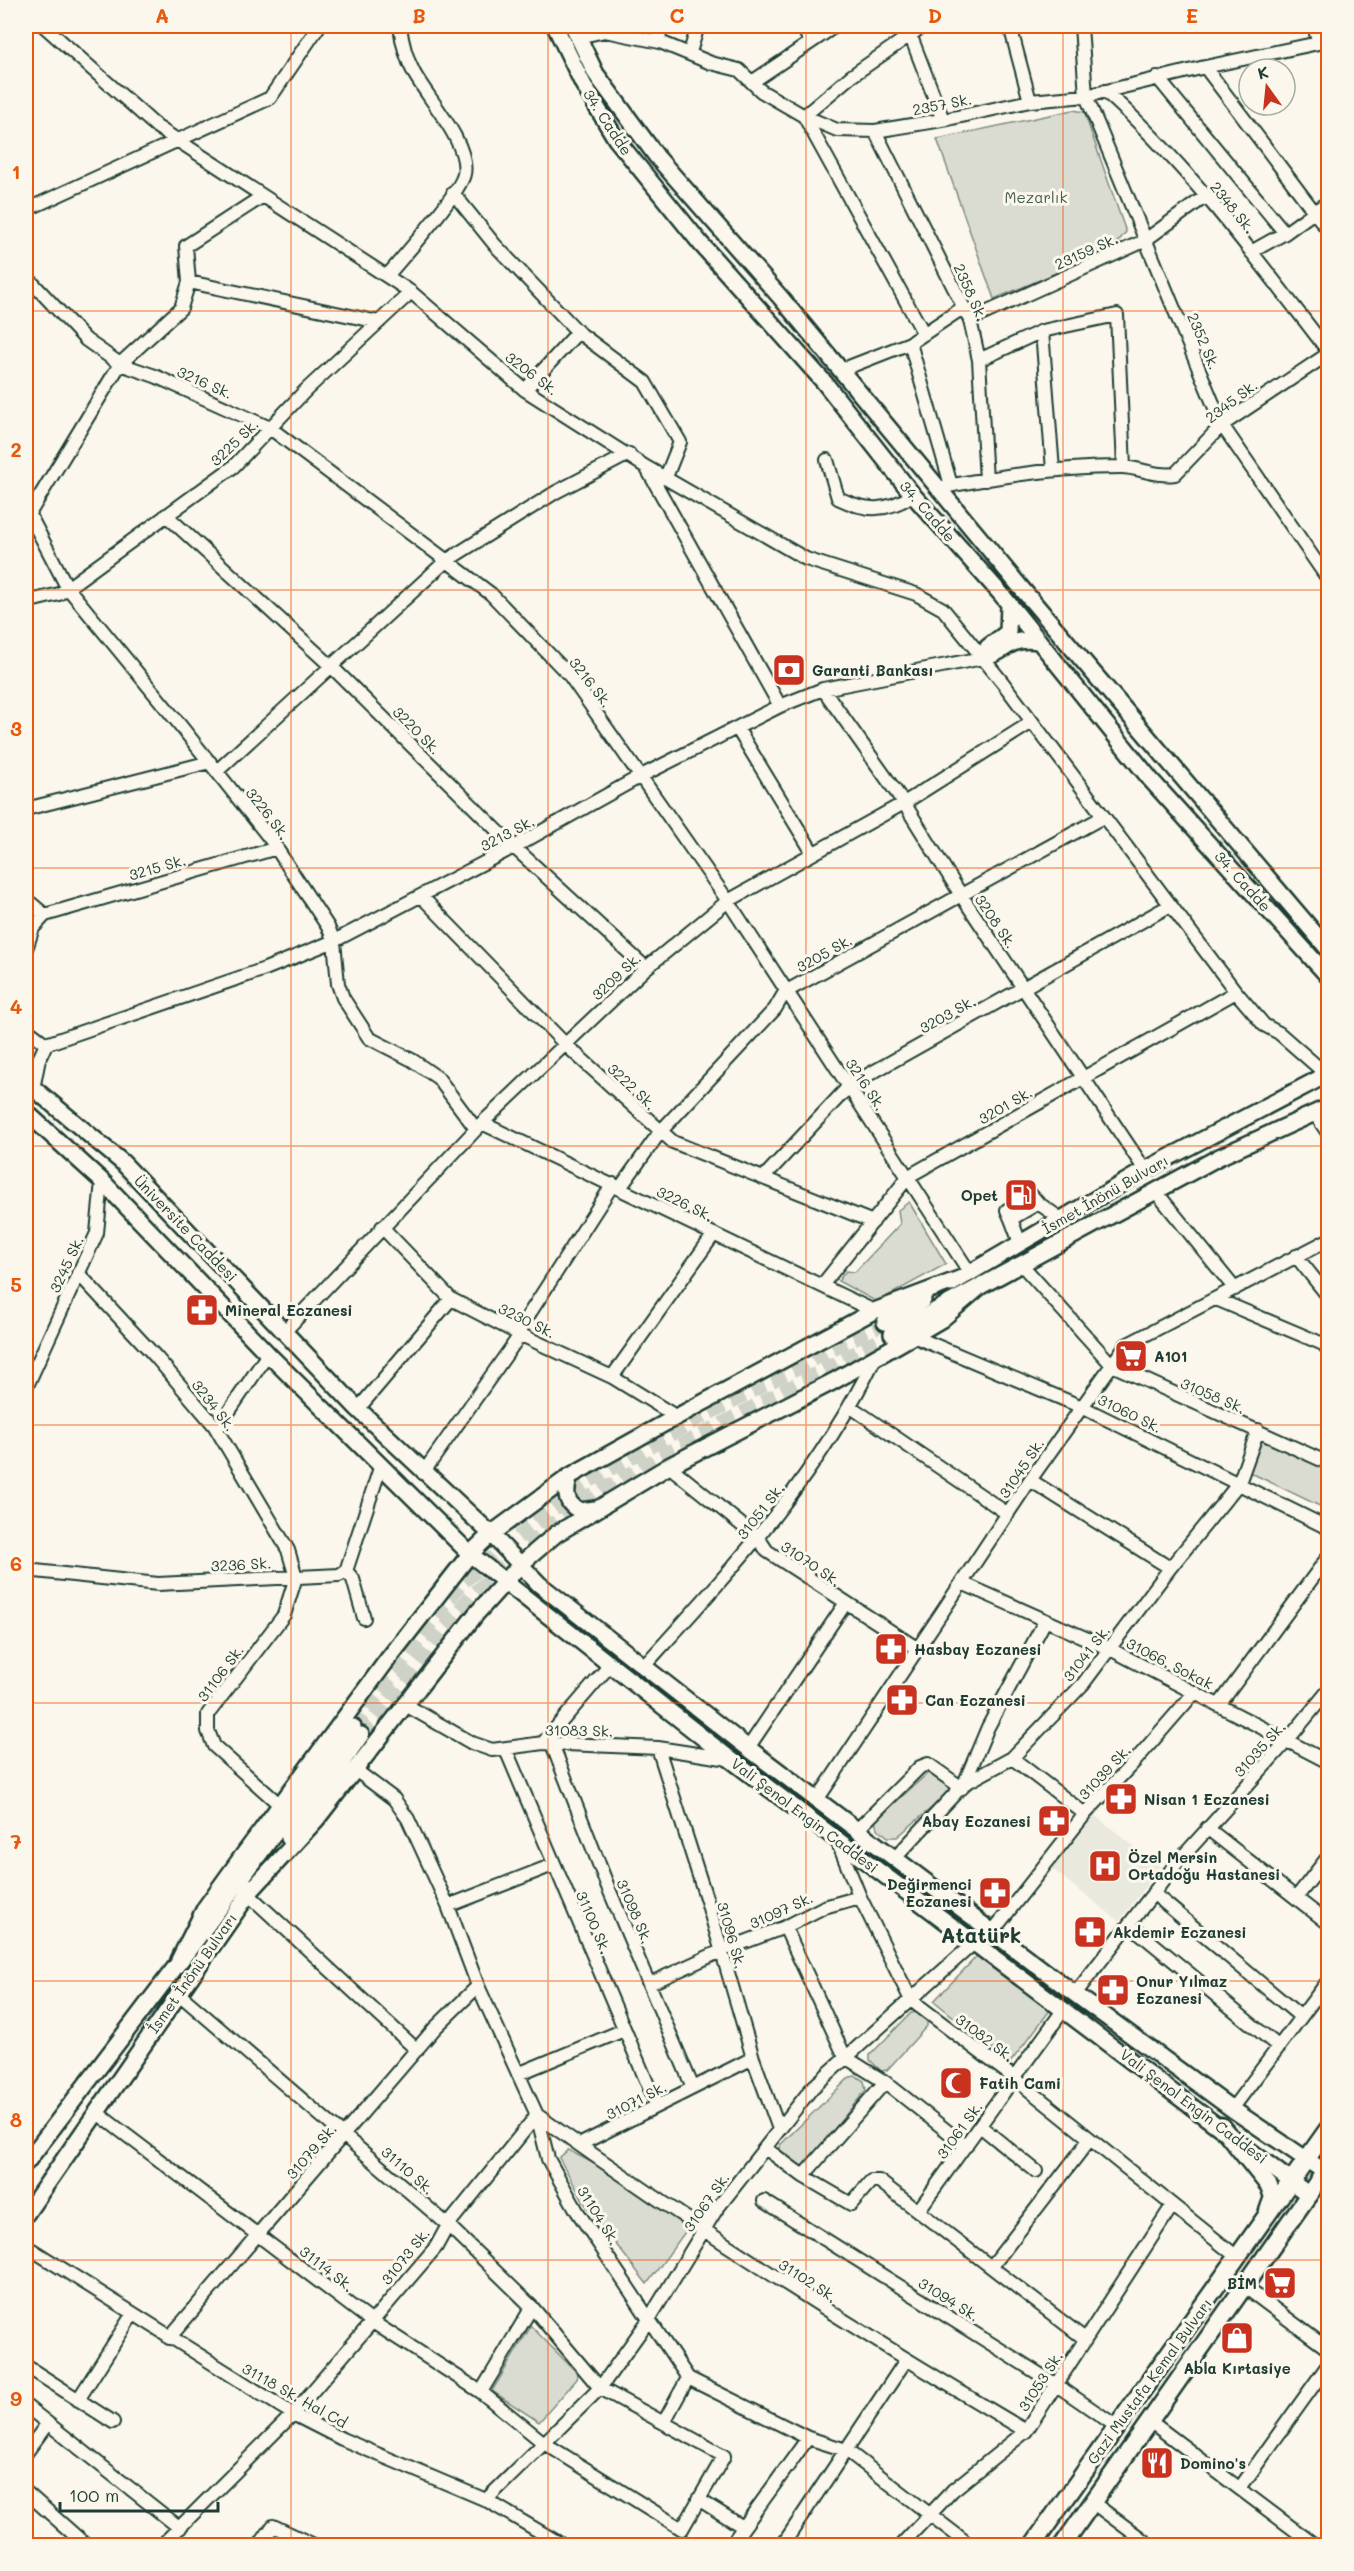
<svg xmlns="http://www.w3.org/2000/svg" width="1354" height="2571" font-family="Mali,sans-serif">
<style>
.built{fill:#eae9de}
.green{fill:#dbdcd1;stroke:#7d8c82;stroke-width:1.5}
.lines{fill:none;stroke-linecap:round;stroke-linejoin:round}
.major-tunnel{stroke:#cfd2c7;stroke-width:15;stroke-dasharray:15 8;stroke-linecap:butt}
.minor-casing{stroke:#1f3d34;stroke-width:16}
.major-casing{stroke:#1f3d34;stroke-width:20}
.highway-casing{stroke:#1f3d34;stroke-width:21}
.minor{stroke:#fbf7ec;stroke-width:12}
.major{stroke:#fbf7ec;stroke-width:15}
.highway{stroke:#fbf7ec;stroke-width:16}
.grid{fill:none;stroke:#e8590c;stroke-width:1.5;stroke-opacity:0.55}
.labels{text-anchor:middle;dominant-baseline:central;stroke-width:6;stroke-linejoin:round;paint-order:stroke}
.street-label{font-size:15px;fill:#1f3d34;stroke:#fbf7ec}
.park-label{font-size:15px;fill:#455d53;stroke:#fbf7ec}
.poi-label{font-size:15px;font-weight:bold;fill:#1f3d34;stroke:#fbf7ec;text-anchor:start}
.district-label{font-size:21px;font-weight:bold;fill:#1f3d34;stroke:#fbf7ec}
.neatline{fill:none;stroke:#e8590c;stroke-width:2}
.grid-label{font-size:20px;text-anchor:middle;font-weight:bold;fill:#e8590c}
</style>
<rect width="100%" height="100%" fill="#fbf7ec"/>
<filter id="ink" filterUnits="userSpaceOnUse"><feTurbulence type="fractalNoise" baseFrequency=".0167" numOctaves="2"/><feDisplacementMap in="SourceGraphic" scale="12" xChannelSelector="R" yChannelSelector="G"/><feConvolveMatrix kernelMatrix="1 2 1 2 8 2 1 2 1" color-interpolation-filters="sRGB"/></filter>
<g filter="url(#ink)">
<path class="built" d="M1090,1812L1161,1867L1119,1921L1048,1866Z"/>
<path class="green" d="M1073,110L1084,112L1126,232L1111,250L994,299L937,139Z
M909,1202L946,1264L877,1302L838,1281L846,1271L855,1272L900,1224L898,1210Z
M1262,1437L1328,1469V1510L1249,1472Z
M928,1773L950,1788L949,1793L897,1837H888L877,1828L875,1821Z
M979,1954L1051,2009L1010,2063L934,2001Z
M917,2012L927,2019V2026L887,2070L881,2071L870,2060V2055L911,2013Z
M856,2076L864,2081L866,2090L805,2165L799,2166L781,2154L780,2145L850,2077Z
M568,2150L610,2172L688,2228L647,2284L587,2207L559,2158Z
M531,2326L578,2374L577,2379L539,2422L492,2391Z"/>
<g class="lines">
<path class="major-tunnel" d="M353,1727L461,1583L587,1482L699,1418L885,1322
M361,1735L471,1596L572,1508L669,1452L892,1334"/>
<defs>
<path id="minor" d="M44,26L157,127L411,292L525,390L646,467L780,706
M659,26L660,42
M802,26L810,41
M923,26L850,77L804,116L924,334
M1010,26L1030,101
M1081,26L1086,96L1222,425L1328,579
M1314,26L1318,41
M910,34L943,120
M578,37L605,31L660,42L711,63L739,70L761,91L804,116L837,130L875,131L948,119L1030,101L1086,96L1205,67L1328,41
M690,52L698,26
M1205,67L1328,230
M1157,77L1285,233
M752,82L835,26
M1105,91C1190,167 1258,260 1328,351
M875,131L970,320L979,360L986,480
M453,193L495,245L578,332
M26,210L270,98L319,26
M1251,252L1285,233L1328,202
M26,276L86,340L120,364L155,376L270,428L491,594L570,676L728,901L970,1273
M387,276C402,258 461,192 464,174C470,144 428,99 414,73C406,58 402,43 400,26
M189,282L186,246L263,196
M970,320L1144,241L1206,196
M1042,331L1053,470
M910,343L951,485
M979,360L1042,331L1117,315L1124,467
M841,370L910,343L964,307
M525,390L578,332L645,382L680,442L666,477
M827,460L838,498C867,512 886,512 913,495
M646,467L806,559L916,594L943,609L1003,683L1236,992L1264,1025L1279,1033L1327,1075
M938,488C998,476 1060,467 1121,467C1139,467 1155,477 1175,474L1222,425L1328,354
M26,508L67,587L176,720L271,840L328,927L334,941L338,984L343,998L369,1038L412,1060L438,1078L476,1129
M29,514L120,364L181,308L189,282L379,322
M166,515L332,667L514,847L646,968
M26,602L59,594L233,467L306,390L411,292
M823,689L904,803L961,895L1145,1170
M737,728L813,853
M217,771L446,561L556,492L629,454
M26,809L210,762
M421,896L566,1045L673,1142L873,1222
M26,899L45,915
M45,915L277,848
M26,949L33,928L45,915
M26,1029L46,1044
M46,1044L265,969L334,941L514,847L641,776L780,706L823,689L983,658
M33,1089L39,1059L46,1044
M1315,1114L1328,1133
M482,1123L874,1311
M763,1178L850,1085L1169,906
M620,1188L660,1132L775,1009L785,992L1103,817
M1157,1193L1235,1289
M1011,1219L1007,1210L1032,1196L1038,1203L1061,1219
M382,1227L451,1299L517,1333L612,1377L677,1417
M1020,1243L1011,1219L1038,1203
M1296,1256L1328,1296
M1021,1264L1112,1365L1328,1463
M78,1273L156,1357L214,1425L288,1550L296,1577
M823,1284L909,1176L1236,992
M1216,1299L1323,1344L1328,1349
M284,1332L482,1123L646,968L728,901L904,803L1032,722
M517,1333L613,1184
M913,1336L1082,1407L1328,1528
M612,1377L714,1234
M26,1388L97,1233L102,1181
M851,1407L1008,1514
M358,1409L451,1299
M217,1429L268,1354
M669,1466L759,1539L767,1551L918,1649
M423,1473L520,1335
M1030,1480L1170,1568
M26,1570L158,1584L339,1575L346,1571L381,1465
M346,1571L353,1579L364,1618
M962,1583L1110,1649L1328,1762
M644,1666C733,1568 817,1478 875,1358
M404,1704L472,1743L492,1750L543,1743L658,1748L729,1759
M1219,1705L1328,1557
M543,1743L610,1665
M552,1744L608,1887L693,2088
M658,1748L707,1901L753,2058L779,2129
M748,1748L845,1604
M506,1750L657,2106
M1012,1758L1085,1814
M354,1769L394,1799L408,1819L448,1906L478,1986L537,2115L548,2159L577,2211L688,2378L808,2438L846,2450L971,2546
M964,1784L988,1727L1045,1621
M817,1800L1030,1480L1126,1345L1328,1240
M280,1805L214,1746L208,1731V1714L284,1615L296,1577
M1207,1828L1328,1923
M857,1830L920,1767L928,1764L962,1788
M836,1838L860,1897L911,2000L1013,2077L1237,2257
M895,1858L964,1784L1012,1758L1083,1684L1170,1568L1239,1483L1258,1430
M1153,1893L1301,2017
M248,1894L417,2050
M1296,1898L1328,1857
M448,1906L553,1865
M1129,1924L1279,2047
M785,1927L845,2057L885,2082L966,2146
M993,1931L1085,1814L1135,1761L1195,1692
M649,1984L721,1951L785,1927L824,1907L860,1897
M1075,1994L1176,1864L1286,1742L1328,1691
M518,2074L624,2030
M1232,2109L1328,1981
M96,2112L371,2321L481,2392L544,2443L682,2529L724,2456L600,2388L532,2307L448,2225L178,1993
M537,2115C695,2228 858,2332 1026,2431
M980,2126L1036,2171
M579,2145L753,2058
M765,2148L803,2176L851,2204L871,2181H879L1085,2339
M803,2176L885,2082
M764,2201L1055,2384L1116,2426
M918,2211L1064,2009
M26,2246L293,2414L342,2439L486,2500L564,2546
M992,2266L1090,2139
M1245,2287L1328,2349
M169,2338L435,2028L478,1986
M26,2366L113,2422
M481,2392L532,2307
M78,2400L132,2315
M26,2406L180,2528
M664,2422L688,2378
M1151,2422L1316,2546
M26,2453L47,2424
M1240,2488L1328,2365
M26,2492L87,2546
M698,2499L743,2527
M486,2500L600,2388L648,2321L716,2210L812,2088L975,1942
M1092,2502L1151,2546
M161,2546L293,2414L436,2247L448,2225L537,2115
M259,2546L273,2526L316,2546
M730,2546L808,2438
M782,2546L906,2360
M900,2546L953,2490L1026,2431L1172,2206"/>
<path id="major" d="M555,26L583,84L616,139L701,244L824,382L913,495L1001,594L1151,780L1328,976
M573,26L596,74L657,157L781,298L1022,589L1328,949
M1009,604L1008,632L988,647L983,658C1011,651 1005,637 1039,641
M26,1082L122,1162L358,1409L491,1534L539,1584L748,1748L1075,1994L1232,2109L1325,2172
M26,1112L102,1181L268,1354L470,1554L730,1759L1309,2195
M951,1284L1145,1170L1328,1074
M885,1322L923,1300
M892,1334L1219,1157L1328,1107
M570,1476C565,1491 564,1504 581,1511L595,1509
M289,1838L361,1735
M248,1894L316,1820L476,1614L521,1564L556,1534L669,1466L834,1381L913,1336L942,1319L983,1284
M179,1960L205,1908L241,1858L388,1659L470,1554L491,1534L570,1476L667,1422L874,1311L959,1279
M26,2163L193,1944L353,1727
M26,2214L254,1886"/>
<path id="highway" d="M1221,2126L1269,2186L1273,2197L1268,2211
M1032,2546L1328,2129
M1062,2546L1328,2167"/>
</defs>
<use href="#minor" class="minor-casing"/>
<use href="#major" class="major-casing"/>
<use href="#highway" class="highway-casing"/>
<use href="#minor" class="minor"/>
<use href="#major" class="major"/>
<use href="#highway" class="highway"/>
</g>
</g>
<path class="grid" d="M291,26V2546M548,26V2546M806,26V2546M1063,26V2546M26,311H1328M26,590H1328M26,868H1328M26,1146H1328M26,1425H1328M26,1703H1328M26,1981H1328M26,2260H1328"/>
<defs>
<symbol id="bank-square" viewBox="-11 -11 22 22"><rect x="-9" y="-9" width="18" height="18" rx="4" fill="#c8321e" stroke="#fbf7ec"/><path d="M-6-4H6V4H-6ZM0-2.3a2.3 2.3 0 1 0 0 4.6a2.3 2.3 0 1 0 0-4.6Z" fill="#fff"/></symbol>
<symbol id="fuel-square" viewBox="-11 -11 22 22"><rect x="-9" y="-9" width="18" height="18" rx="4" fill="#c8321e" stroke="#fbf7ec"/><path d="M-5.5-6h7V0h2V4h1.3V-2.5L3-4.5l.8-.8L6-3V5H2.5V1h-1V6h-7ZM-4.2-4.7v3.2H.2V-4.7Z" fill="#fff"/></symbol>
<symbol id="pharmacy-square" viewBox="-11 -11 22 22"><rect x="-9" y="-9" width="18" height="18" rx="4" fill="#c8321e" stroke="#fbf7ec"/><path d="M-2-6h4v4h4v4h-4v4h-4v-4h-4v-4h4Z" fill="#fff"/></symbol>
<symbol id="supermarket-square" viewBox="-11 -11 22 22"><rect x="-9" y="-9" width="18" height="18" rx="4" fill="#c8321e" stroke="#fbf7ec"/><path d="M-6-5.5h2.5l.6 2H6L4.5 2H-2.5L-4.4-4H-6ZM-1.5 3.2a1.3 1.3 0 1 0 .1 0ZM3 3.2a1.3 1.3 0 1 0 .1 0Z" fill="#fff"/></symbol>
<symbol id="hospital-square" viewBox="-11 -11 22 22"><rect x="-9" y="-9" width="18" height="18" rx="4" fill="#c8321e" stroke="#fbf7ec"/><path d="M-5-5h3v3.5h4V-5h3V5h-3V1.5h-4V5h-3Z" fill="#fff"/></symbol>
<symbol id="mosque-square" viewBox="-11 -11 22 22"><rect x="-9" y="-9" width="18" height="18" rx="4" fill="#c8321e" stroke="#fbf7ec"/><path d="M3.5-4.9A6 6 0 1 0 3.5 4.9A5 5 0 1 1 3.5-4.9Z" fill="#fff"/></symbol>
<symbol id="shop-square" viewBox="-11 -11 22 22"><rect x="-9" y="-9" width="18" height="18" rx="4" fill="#c8321e" stroke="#fbf7ec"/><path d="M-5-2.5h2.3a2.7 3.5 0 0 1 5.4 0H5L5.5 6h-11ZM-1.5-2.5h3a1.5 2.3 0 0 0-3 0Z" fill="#fff"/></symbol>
<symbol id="restaurant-square" viewBox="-11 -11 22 22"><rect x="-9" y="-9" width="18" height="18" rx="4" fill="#c8321e" stroke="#fbf7ec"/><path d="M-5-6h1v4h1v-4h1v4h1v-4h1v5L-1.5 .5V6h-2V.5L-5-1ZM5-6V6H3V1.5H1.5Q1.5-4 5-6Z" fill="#fff"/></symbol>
</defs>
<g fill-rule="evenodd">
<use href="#bank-square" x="770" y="651" width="38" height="38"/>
<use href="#fuel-square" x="1002" y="1176" width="38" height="38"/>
<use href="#pharmacy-square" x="183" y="1291" width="38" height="38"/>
<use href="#supermarket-square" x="1112" y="1337" width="38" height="38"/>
<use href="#pharmacy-square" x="872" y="1630" width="38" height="38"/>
<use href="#pharmacy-square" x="883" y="1681" width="38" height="38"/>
<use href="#pharmacy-square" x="1102" y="1780" width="38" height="38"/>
<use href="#pharmacy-square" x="1035" y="1802" width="38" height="38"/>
<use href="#hospital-square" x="1086" y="1847" width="38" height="38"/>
<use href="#pharmacy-square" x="976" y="1874" width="38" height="38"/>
<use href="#pharmacy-square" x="1071" y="1913" width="38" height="38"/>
<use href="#pharmacy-square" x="1094" y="1971" width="38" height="38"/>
<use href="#mosque-square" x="937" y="2064" width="38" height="38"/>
<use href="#supermarket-square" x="1261" y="2264" width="38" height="38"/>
<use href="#shop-square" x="1218" y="2319" width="38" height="38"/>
<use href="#restaurant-square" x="1138" y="2444" width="38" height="38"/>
</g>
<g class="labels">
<g class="street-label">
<text transform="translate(942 104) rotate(-11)">2357 Sk.</text>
<text transform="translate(608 122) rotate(57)">34. Cadde</text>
<text transform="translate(1233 207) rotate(51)">2348 Sk.</text>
<text transform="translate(1086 251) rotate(-24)">23159 Sk.</text>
<text transform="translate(971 292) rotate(66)">2358 Sk.</text>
<text transform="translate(1204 341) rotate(67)">2352 Sk.</text>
<text transform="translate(532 373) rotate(37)">3206 Sk.</text>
<text transform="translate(205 382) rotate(24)">3216 Sk.</text>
<text transform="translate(1231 401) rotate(-37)">2345 Sk.</text>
<text transform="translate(234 442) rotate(-44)">3225 Sk.</text>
<text transform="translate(928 511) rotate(49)">34. Cadde</text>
<text transform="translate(591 682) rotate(52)">3216 Sk.</text>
<text transform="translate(417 730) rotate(45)">3220 Sk.</text>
<text transform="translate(268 813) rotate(52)">3226 Sk.</text>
<text transform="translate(507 833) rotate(-28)">3213 Sk.</text>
<text transform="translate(157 867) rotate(-16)">3215 Sk.</text>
<text transform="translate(1243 881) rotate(48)">34. Cadde</text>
<text transform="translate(996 921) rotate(56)">3208 Sk.</text>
<text transform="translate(824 953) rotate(-29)">3205 Sk.</text>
<text transform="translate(616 976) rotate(-43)">3209 Sk.</text>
<text transform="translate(947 1014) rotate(-29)">3203 Sk.</text>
<text transform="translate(866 1084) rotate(56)">3216 Sk.</text>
<text transform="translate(632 1086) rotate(43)">3222 Sk.</text>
<text transform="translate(1005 1105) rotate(-30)">3201 Sk.</text>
<text transform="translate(1105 1194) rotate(-30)">İsmet İnönü Bulvarı</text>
<text transform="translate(685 1203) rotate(26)">3226 Sk.</text>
<text transform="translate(186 1228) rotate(46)">Üniversite Caddesi</text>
<text transform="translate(66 1264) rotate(-65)">3245 Sk.</text>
<text transform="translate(527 1320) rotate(26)">3230 Sk.</text>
<text transform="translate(1213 1395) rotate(23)">31058 Sk.</text>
<text transform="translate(214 1405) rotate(52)">3234 Sk.</text>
<text transform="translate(1130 1413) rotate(26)">31060 Sk.</text>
<text transform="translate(1021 1468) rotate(-56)">31045 Sk.</text>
<text transform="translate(760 1511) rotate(-52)">31051 Sk.</text>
<text transform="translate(811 1563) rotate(34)">31070 Sk.</text>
<text transform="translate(241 1564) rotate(-3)">3236 Sk.</text>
<text transform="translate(1086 1653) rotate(-52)">31041 Sk.</text>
<text transform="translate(1170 1663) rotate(27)">31066. Sokak</text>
<text transform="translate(220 1673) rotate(-53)">31106 Sk.</text>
<text transform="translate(579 1730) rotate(1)">31083 Sk.</text>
<text transform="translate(1259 1749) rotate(-48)">31035 Sk.</text>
<text transform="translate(1104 1772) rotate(-47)">31039 Sk.</text>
<text transform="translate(805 1815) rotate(37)">Vali Şenol Engin Caddesi</text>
<text transform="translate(781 1910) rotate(-24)">31097 Sk.</text>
<text transform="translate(635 1911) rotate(67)">31098 Sk.</text>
<text transform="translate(594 1922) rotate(67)">31100 Sk.</text>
<text transform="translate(732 1935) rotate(74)">31096 Sk.</text>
<text transform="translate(192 1973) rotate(-55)">İsmet İnönü Bulvarı</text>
<text transform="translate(985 2037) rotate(37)">31082 Sk.</text>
<text transform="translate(636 2100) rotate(-27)">31071 Sk.</text>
<text transform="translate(1194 2106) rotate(37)">Vali Şenol Engin Caddesi</text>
<text transform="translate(959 2130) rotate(-54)">31061 Sk.</text>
<text transform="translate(311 2151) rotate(-49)">31079 Sk.</text>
<text transform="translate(408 2170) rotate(41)">31110 Sk.</text>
<text transform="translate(706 2202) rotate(-55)">31067 Sk.</text>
<text transform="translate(599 2215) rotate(58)">31104 Sk.</text>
<text transform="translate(405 2256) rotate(-51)">31073 Sk.</text>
<text transform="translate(327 2268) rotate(38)">31114 Sk.</text>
<text transform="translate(808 2280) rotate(33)">31102 Sk.</text>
<text transform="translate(949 2299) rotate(32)">31094 Sk.</text>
<text transform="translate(1040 2381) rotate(-57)">31053 Sk.</text>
<text transform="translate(1149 2381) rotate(-54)">Gazi Mustafa Kemal Bulvarı</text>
<text transform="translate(295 2395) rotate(29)">31118 Sk. Hal Cd</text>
</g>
<g class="park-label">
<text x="1036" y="197">Mezarlık</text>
</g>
<g class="poi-label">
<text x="812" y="670">Garanti Bankası</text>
<text x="998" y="1195" text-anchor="end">Opet</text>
<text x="225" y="1310">Mineral Eczanesi</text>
<text x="1154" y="1356">A101</text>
<text x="914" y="1649">Hasbay Eczanesi</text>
<text x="925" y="1700">Can Eczanesi</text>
<text x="1144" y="1799">Nisan 1 Eczanesi</text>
<text x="1031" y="1821" text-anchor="end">Abay Eczanesi</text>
<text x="1128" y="1857">Özel Mersin<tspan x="1128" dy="17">Ortadoğu Hastanesi</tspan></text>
<text x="972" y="1884" text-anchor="end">Değirmenci<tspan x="972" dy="17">Eczanesi</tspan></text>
<text x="1113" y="1932">Akdemir Eczanesi</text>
<text x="1136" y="1981">Onur Yılmaz<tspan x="1136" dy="17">Eczanesi</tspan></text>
<text x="979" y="2083">Fatih Cami</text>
<text x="1257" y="2283" text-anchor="end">BİM</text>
<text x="1237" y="2368" text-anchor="middle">Abla Kırtasiye</text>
<text x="1180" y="2463">Domino's</text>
</g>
<g class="district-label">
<text x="981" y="1934">Atatürk</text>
</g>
</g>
<rect width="1354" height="2571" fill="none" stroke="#fbf7ec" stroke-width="66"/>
<g transform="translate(1267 87) rotate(345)"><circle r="28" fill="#fbf7ec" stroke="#a3ada2" stroke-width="1.5"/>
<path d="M0-4.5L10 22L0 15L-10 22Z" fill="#c8321e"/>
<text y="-9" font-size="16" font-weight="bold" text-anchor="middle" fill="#1f3d34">K</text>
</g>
<path d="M60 2502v9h158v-9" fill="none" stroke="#1f3d34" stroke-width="3"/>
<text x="69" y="2502" font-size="18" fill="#1f3d34" stroke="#fbf7ec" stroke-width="4.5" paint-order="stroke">100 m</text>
<rect x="33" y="33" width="1288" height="2505" class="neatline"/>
<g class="grid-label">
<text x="162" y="23">A</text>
<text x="419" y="23">B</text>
<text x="677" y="23">C</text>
<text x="935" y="23">D</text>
<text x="1192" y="23">E</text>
<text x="16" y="179">1</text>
<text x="16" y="457">2</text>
<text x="16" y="736">3</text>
<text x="16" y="1014">4</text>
<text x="16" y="1292">5</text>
<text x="16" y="1571">6</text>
<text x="16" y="1849">7</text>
<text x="16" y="2127">8</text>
<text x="16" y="2406">9</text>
</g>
</svg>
